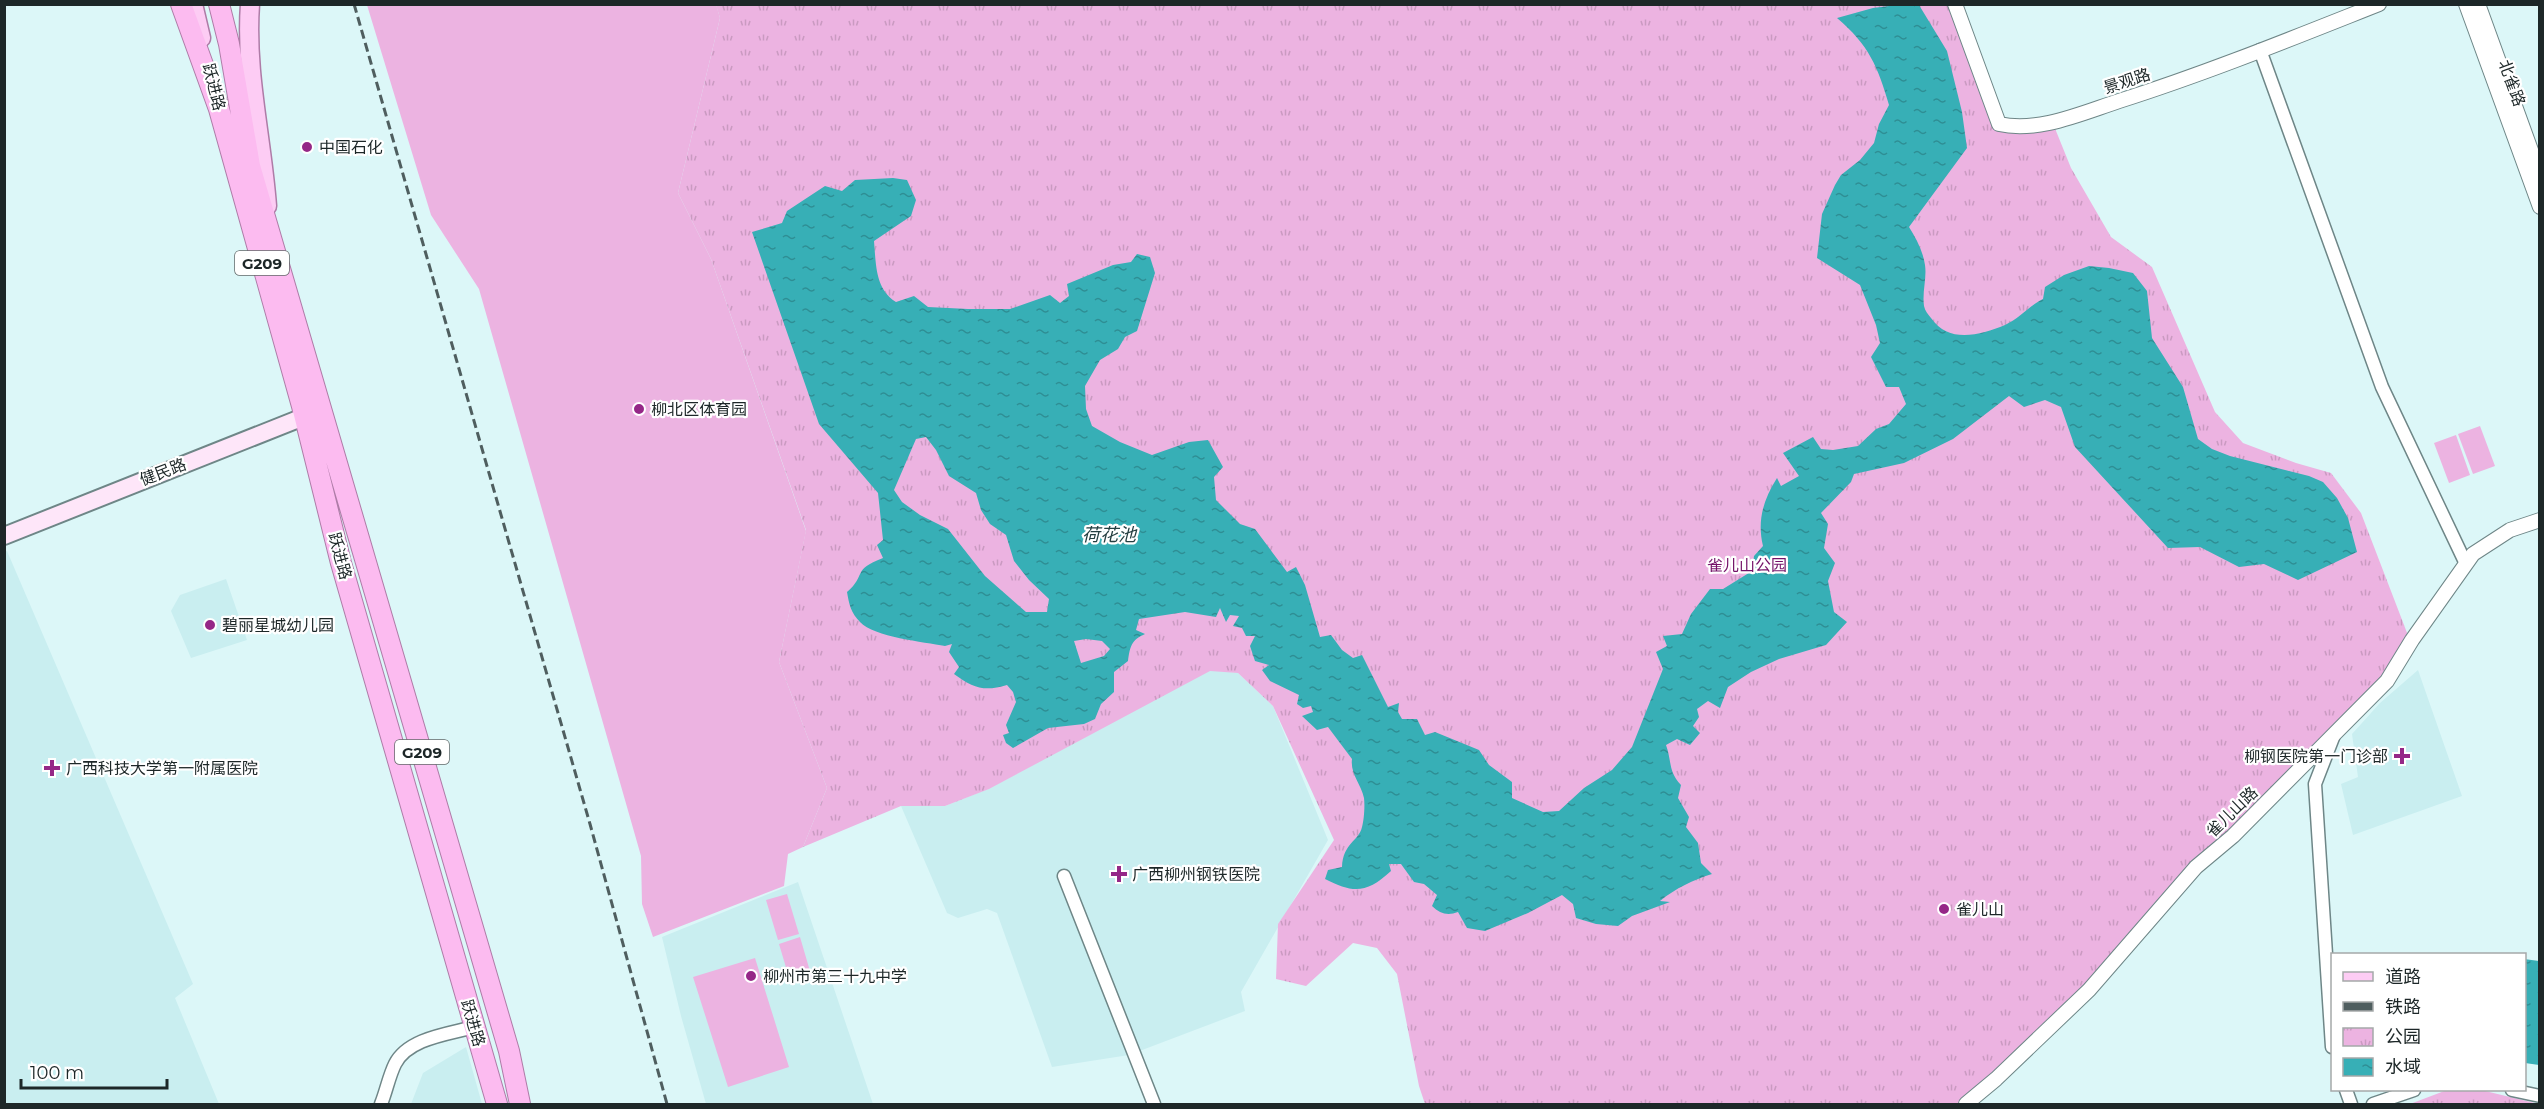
<svg xmlns="http://www.w3.org/2000/svg" width="2544" height="1109" font-family="Montserrat,'Noto Sans SC',sans-serif">
<style>
.built{fill:#c9eef0}
.green{fill:#ecb3e1}
.park{fill:url(#park-tufts)}
.water{fill:url(#water-ripples);fill-rule:evenodd}
.lines{fill:none;stroke-linecap:round;stroke-linejoin:round}
.minor-casing{stroke:#6e8687;stroke-width:15}
.tertiary-casing{stroke:#6e8687;stroke-width:16}
.secondary-casing{stroke:#6e8687;stroke-width:20}
.primary-casing{stroke:#ae7ca7;stroke-width:21}
.trunk-casing{stroke:#ae7ca7;stroke-width:22}
.minor{stroke:#fff;stroke-width:12}
.tertiary{stroke:#fff;stroke-width:14}
.secondary{stroke:#fee6f9;stroke-width:16}
.primary{stroke:#fdccf4;stroke-width:18}
.trunk{stroke:#fcbbf0;stroke-width:20}
.rail{stroke:#4f5e5f;stroke-width:3;stroke-dasharray:9 4.5;stroke-linecap:butt}
.poi-dot{fill:#952787;stroke:#fff;stroke-width:2}
.labels{text-anchor:middle;dominant-baseline:central;stroke-width:4.5;stroke-linejoin:round;paint-order:stroke}
.shield{fill:#fff;stroke:#616868;stroke-width:1.5}
.shield-label{font-size:15px;font-weight:bold;fill:#1d2728}
.street-label{font-size:16px;fill:#1d2728;stroke:#fff}
.poi-label{font-size:16px;fill:#1d2728;stroke:#fff;text-anchor:start}
.park-label{font-size:16px;fill:#731168;stroke:#fff}
.water-label{font-size:18px;font-style:italic;fill:#253f41;stroke:#fff}
</style>
<defs>
<pattern id="park-tufts" width="24" height="20" patternUnits="userSpaceOnUse" patternTransform="scale(1.5)"><rect width="24" height="20" fill="#ecb3e1"/><path d="M3 7l-1-3M5 7V3M7 7l1-3M15 17l-1-3M17 17v-4M19 17l1-3" fill="none" stroke="#ca9ac1"/></pattern>
<pattern id="water-ripples" width="26" height="14" patternUnits="userSpaceOnUse" patternTransform="scale(1.5)"><rect width="26" height="14" fill="#37afb6"/><path d="M2 4q2-2 4 0t4 0M15 11q2-2 4 0t4 0" fill="none" stroke="#2e8e94"/></pattern>
</defs>
<rect width="100%" height="100%" fill="#dcf7f8"/>
<path class="built" d="M7,551L193,984L175,998L219,1104H5L4,552Z
M226,579L247,640L191,658L171,611L180,595Z
M1210,670L1238,673L1273,706L1328,840L1241,992L1245,1011L1129,1055L1052,1067L997,913L987,909L958,918L947,913L901,806H945L988,789Z
M2418,670L2462,796L2353,835L2341,784L2358,777L2352,734L2380,703Z
M798,882L873,1104H706L681,1016L662,937Z
M466,1047L482,1104H411L423,1073Z"/>
<path class="green" d="M716,4L720,18L678,193L711,259L806,531L779,662L827,788L803,847L788,854L784,886L653,937L642,904L641,856L479,289L431,215L367,5Z
M2480,426L2495,466L2473,474L2458,434Z
M2456,435L2470,475L2449,483L2434,443Z
M787,894L799,934L778,940L766,900Z
M800,937L812,978L791,984L779,944Z
M755,958L789,1067L728,1087L693,977Z"/>
<path class="park" d="M716,5H1955L1999,124L2052,121L2071,168L2111,237L2152,267L2215,412L2243,443L2296,463L2331,473L2361,513L2409,638L2380,679L2087,988L1957,1104H1425L1419,1086L1397,974L1377,948L1353,943L1306,986L1276,979L1278,924L1334,840L1273,706L1238,673L1210,671L989,789L945,806H901L803,847L827,788L779,662L806,530L711,259L678,193L720,18Z
M2447,1090H2481L2539,1104H2410Z"/>
<path class="water" d="M1897,5H1919L1947,51L1962,112L1967,148L1909,227C1916,238 1923,251 1925,265C1927,278 1922,292 1924,306C1925,311 1928,314 1931,318C1949,344 1980,335 2005,325C2020,318 2029,306 2043,299L2045,287L2064,275L2089,266L2109,268L2133,273L2147,291L2152,338L2183,387L2198,439L2212,449L2230,456L2309,476L2323,482L2337,498L2348,518L2357,552L2298,580L2264,564L2239,567L2200,547L2168,548L2075,447L2061,407L2045,400L2024,407L2009,396L1953,439L1904,463L1854,474L1851,482L1821,513L1828,524L1824,548L1835,563L1828,581L1834,612L1847,622L1826,645L1779,659L1751,672L1728,687L1720,708L1708,701L1697,709L1699,717L1693,726L1700,733L1690,745L1677,739L1666,745C1672,762 1668,771 1681,785L1678,798L1689,817L1686,827L1698,843L1701,863L1712,874C1693,880 1676,888 1660,901L1670,902L1632,916L1618,926L1596,924L1576,918L1573,904L1562,895L1528,913L1485,931L1467,928L1458,912C1448,916 1440,914 1432,906L1437,895L1424,884L1414,882L1401,864H1389L1391,871C1367,893 1354,894 1325,879L1328,870L1342,867C1343,843 1359,841 1362,827C1364,820 1365,806 1364,798C1361,784 1350,774 1352,759L1328,727L1317,730L1302,716L1313,712L1311,706L1303,708L1297,704L1299,695L1270,681L1262,670L1269,665L1255,661L1250,646L1255,636H1246L1242,628L1233,626L1239,616L1230,615L1226,622L1220,608L1216,617L1185,612L1139,619L1136,630L1145,634C1131,640 1130,647 1128,661L1114,672V692L1101,704L1095,719L1084,724L1048,728L1013,748L1006,743L1003,735L1009,733L1006,725L1016,702L1013,692L1007,685C984,692 973,688 954,674L959,667L949,652L952,644L945,646C924,642 874,637 860,622C851,613 849,604 847,592C867,575 851,570 883,558L877,545L883,540L878,493L819,424L752,232L782,223L787,211L825,186L842,191L855,180L893,178L907,180L916,200L911,216L874,241C876,264 875,289 896,302L914,296L928,307L968,309H1010L1050,295L1060,303L1069,296L1067,284L1113,265L1131,262L1137,254L1150,257L1155,273L1137,331L1125,337L1118,349L1100,360L1085,386L1086,409L1092,426L1120,442L1152,455L1189,442L1208,440L1223,467L1214,477L1216,500L1240,524L1255,529L1287,572L1296,567L1305,585L1320,637L1331,635L1342,650L1353,658L1362,655L1388,707L1399,703L1398,712L1402,719H1417L1425,735L1435,732L1479,750L1489,765L1512,782V798L1543,812L1559,811L1584,788L1612,770L1632,747L1663,669L1656,652L1667,646L1663,636L1682,634L1691,614L1710,589H1723L1752,571L1754,556L1763,546C1757,521 1763,500 1777,478L1781,486L1799,476L1783,453L1813,437L1821,449L1833,450L1858,446L1876,429L1889,424L1906,404L1899,387H1886L1871,357L1880,343L1876,325L1860,285L1817,258L1822,214L1835,185L1841,175L1860,160L1874,143L1879,124L1889,105C1878,67 1869,45 1837,18L1873,8ZM926,437L936,450L949,476L976,493L981,510L990,524L1006,535L1014,561L1029,580L1049,599L1047,612H1026L985,576L948,529L920,515L902,502L894,490L916,439ZM1086,639L1102,641L1110,649L1104,656L1081,663L1074,641Z
M2524,959L2539,961V1065L2525,1063Z"/>
<g class="lines">
<defs>
<path id="minor" d="M2260,50L2382,387L2466,564
M1064,876L1154,1104
M2332,1047L2315,784L2334,735
M2346,1090L2351,1104
M2512,1090L2540,1096
M381,1104C386,1092 389,1076 395,1064C408,1038 449,1034 474,1027
M2373,1104L2414,1090"/>
<path id="tertiary" d="M1955,4L1999,124C2038,133 2082,113 2119,101C2207,73 2293,38 2379,4
M2466,4L2540,207
M2478,4L2540,175
M1966,1104L1996,1079L2089,990L2196,867L2233,836L2387,681L2412,640L2473,554L2510,530L2540,520"/>
<path id="secondary" d="M4,536L316,412"/>
<path id="primary" d="M193,4L201,38
M250,4C245,73 262,138 267,206"/>
<path id="trunk" d="M181,4L219,109L302,406L341,563L497,1104
M219,4L229,44L250,166L509,1051L520,1104"/>
</defs>
<use href="#minor" class="minor-casing"/>
<use href="#tertiary" class="tertiary-casing"/>
<use href="#secondary" class="secondary-casing"/>
<use href="#primary" class="primary-casing"/>
<use href="#trunk" class="trunk-casing"/>
<use href="#minor" class="minor"/>
<use href="#tertiary" class="tertiary"/>
<use href="#secondary" class="secondary"/>
<use href="#primary" class="primary"/>
<use href="#trunk" class="trunk"/>
<path class="rail" d="M354,4L590,824L667,1104"/>
</g>
<g class="poi-dot">
<circle cx="307" cy="147" r="6"/>
<circle cx="639" cy="409" r="6"/>
<circle cx="210" cy="625" r="6"/>
<path d="M2399 747h6v6h6v6h-6v6h-6v-6h-6v-6h6z"/>
<path d="M49 759h6v6h6v6h-6v6h-6v-6h-6v-6h6z"/>
<path d="M1116 865h6v6h6v6h-6v6h-6v-6h-6v-6h6z"/>
<circle cx="1944" cy="909" r="6"/>
<circle cx="751" cy="976" r="6"/>
</g>
<g class="labels">
<g class="shield">
<rect x="235" y="251" width="54" height="24" rx="4.5"/>
<rect x="395" y="740" width="54" height="24" rx="4.5"/>
</g>
<g class="shield-label">
<text x="262" y="263">G209</text>
<text x="422" y="752">G209</text>
</g>
<g class="street-label">
<text transform="translate(2127 81) rotate(-18)">景观路</text>
<text transform="translate(2512 83) rotate(70)">北雀路</text>
<text transform="translate(214 87) rotate(76)">跃进路</text>
<text transform="translate(163 472) rotate(-21)">健民路</text>
<text transform="translate(340 556) rotate(75)">跃进路</text>
<text transform="translate(2232 812) rotate(-44)">雀儿山路</text>
<text transform="translate(473 1023) rotate(74)">跃进路</text>
</g>
<g class="poi-label">
<text x="319" y="147">中国石化</text>
<text x="651" y="409">柳北区体育园</text>
<text x="222" y="625">碧丽星城幼儿园</text>
<text x="2388" y="756" text-anchor="end">柳钢医院第一门诊部</text>
<text x="66" y="768">广西科技大学第一附属医院</text>
<text x="1132" y="874">广西柳州钢铁医院</text>
<text x="1956" y="909">雀儿山</text>
<text x="763" y="976">柳州市第三十九中学</text>
</g>
<g class="park-label">
<text x="1747" y="565">雀儿山公园</text>
</g>
<g class="water-label">
<text x="1109" y="535">荷花池</text>
</g>
</g>
<rect width="2544" height="1109" fill="none" stroke="#1d2728" stroke-width="12"/>
<rect x="2331" y="953" width="195" height="138" fill="#ffffff" stroke="#a5a9a9" stroke-width="1.5"/>
<rect x="2343" y="972" width="30" height="9" fill="#fdccf4" stroke="#a5a9a9" stroke-width="1.5"/>
<text x="2385" y="983" font-size="18" fill="#1d2728">道路</text>
<rect x="2343" y="1002" width="30" height="9" fill="#4f5e5f" stroke="#a5a9a9" stroke-width="1.5"/>
<text x="2385" y="1013" font-size="18" fill="#1d2728">铁路</text>
<rect x="2343" y="1028" width="30" height="18" fill="url(#park-tufts)" stroke="#a5a9a9" stroke-width="1.5"/>
<text x="2385" y="1043" font-size="18" fill="#1d2728">公园</text>
<rect x="2343" y="1058" width="30" height="18" fill="url(#water-ripples)" stroke="#a5a9a9" stroke-width="1.5"/>
<text x="2385" y="1073" font-size="18" fill="#1d2728">水域</text>
<path d="M21 1079v9h146v-9" fill="none" stroke="#1d2728" stroke-width="3"/>
<text x="30" y="1079" font-size="18" fill="#1d2728" stroke="#ffffff" stroke-width="4.5" paint-order="stroke">100 m</text>
</svg>
